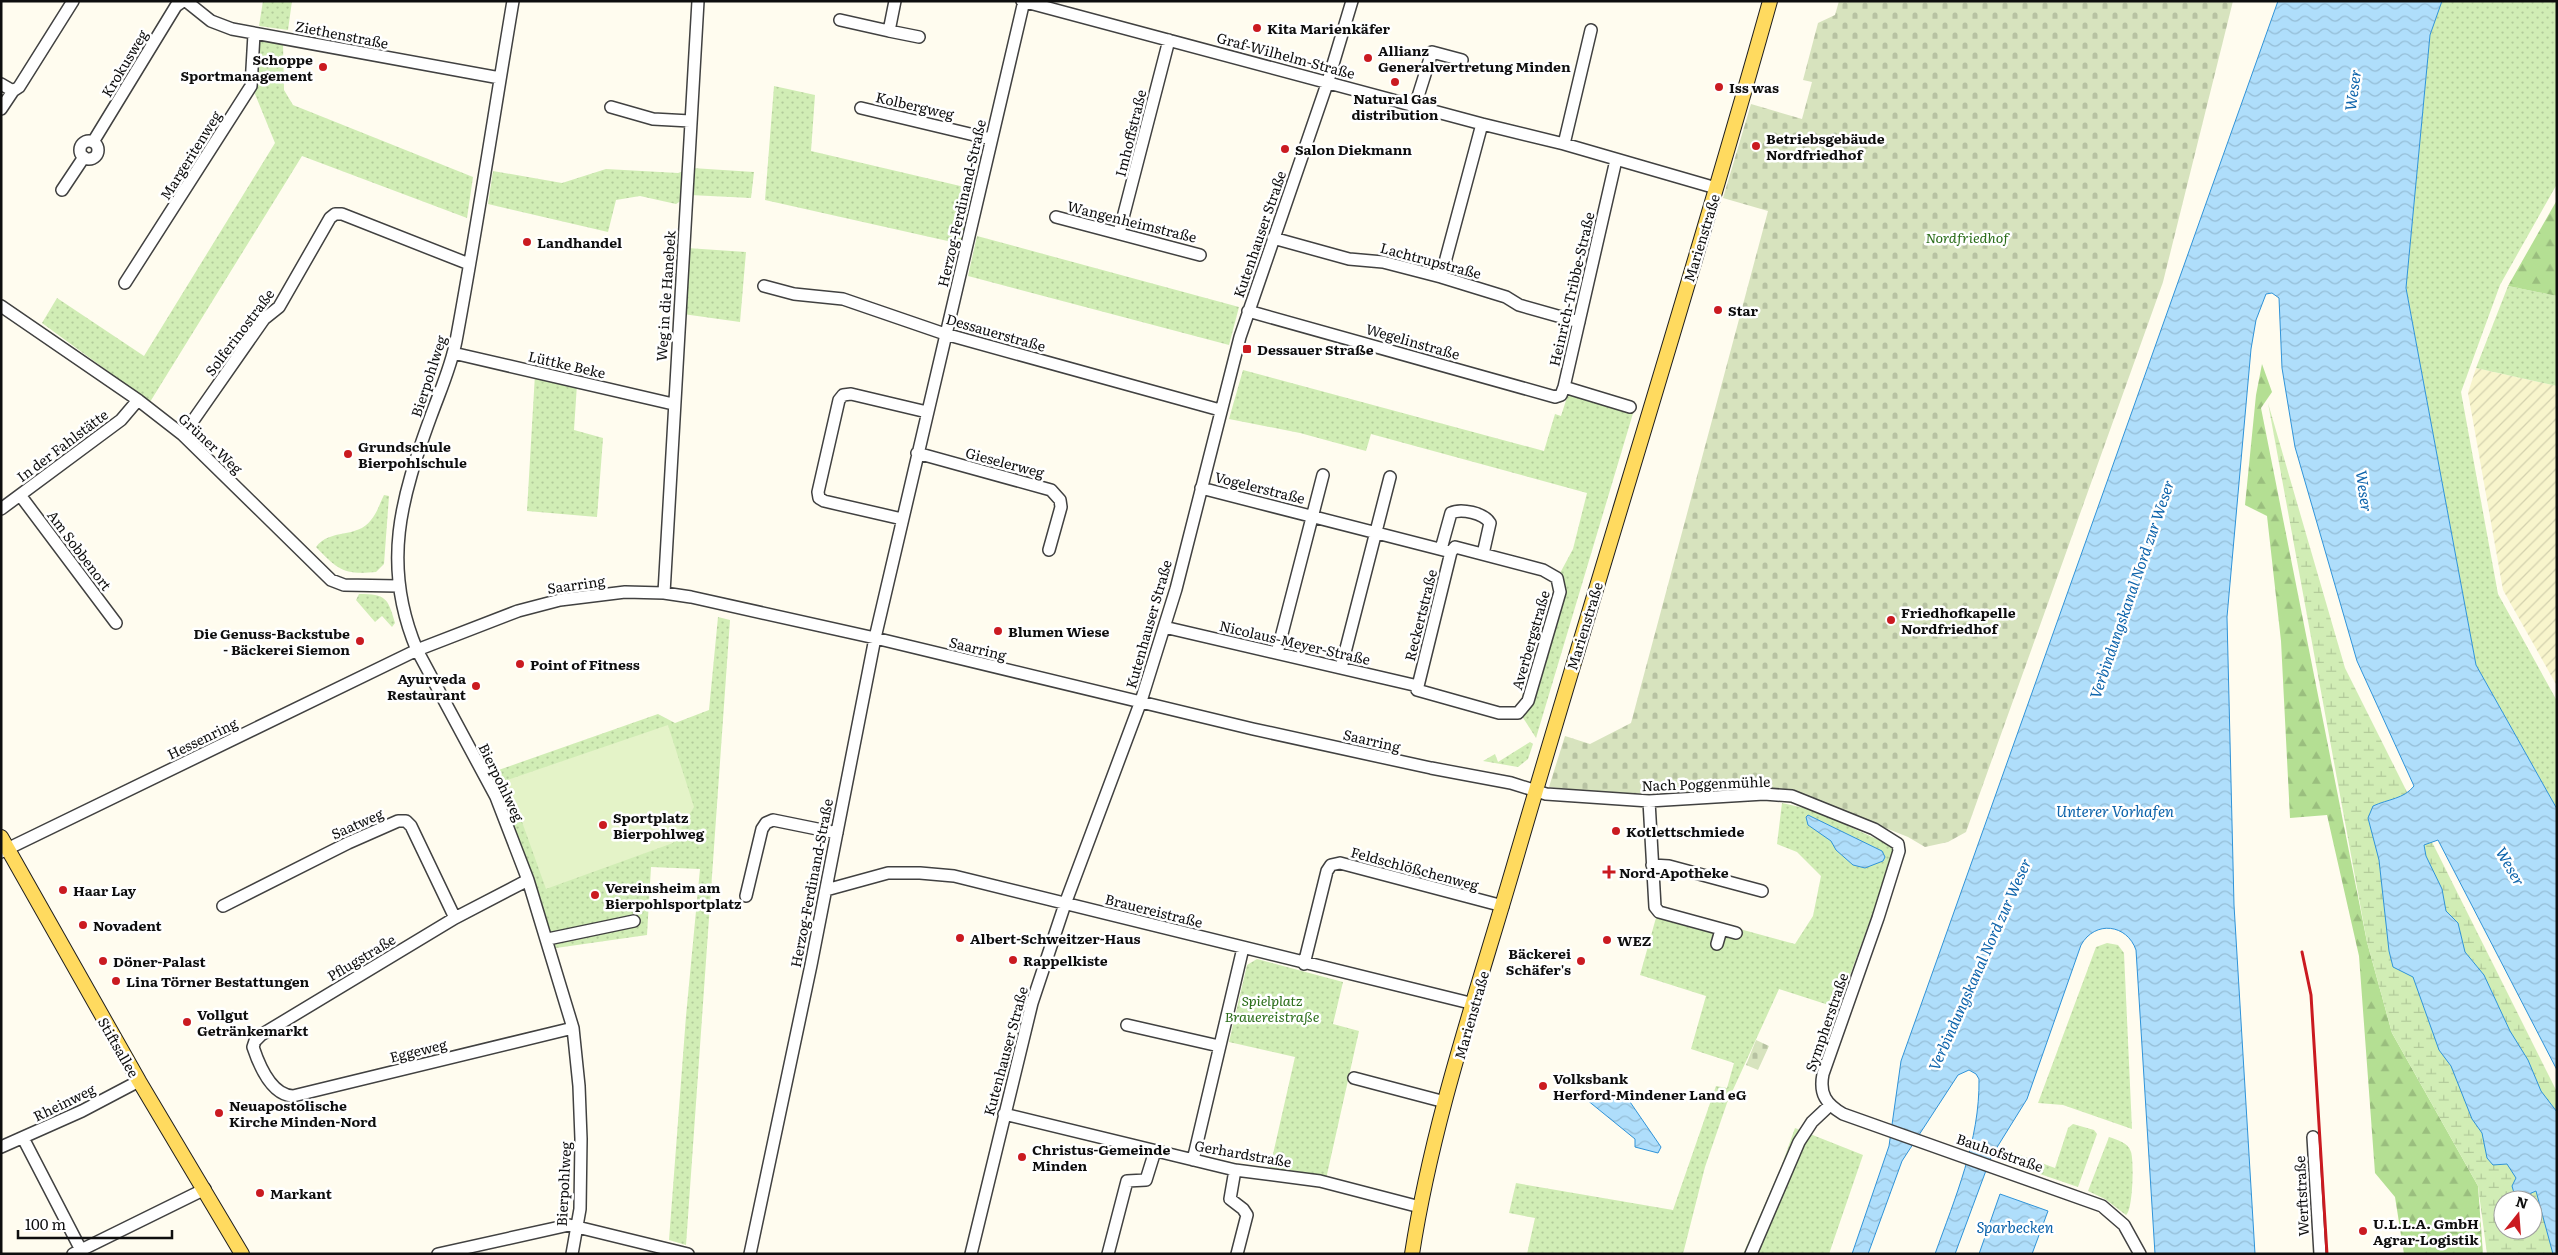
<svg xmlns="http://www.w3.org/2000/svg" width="2558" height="1255" font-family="Literata,serif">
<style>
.farmland{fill:url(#farmland-furrows)}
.green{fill:url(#green-dots)}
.forest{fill:url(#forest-firs)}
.wetland{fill:url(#wetland-marsh);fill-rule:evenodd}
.cemetery{fill:url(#cemetery-stones)}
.pitch{fill:#e4f3c8}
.water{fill:url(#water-waves);stroke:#3093d8}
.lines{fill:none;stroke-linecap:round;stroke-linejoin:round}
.minor-casing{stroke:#414141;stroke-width:14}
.major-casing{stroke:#1f1f1f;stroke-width:16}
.minor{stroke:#fff;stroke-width:11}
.major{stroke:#ffda5f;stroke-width:14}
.rail{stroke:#ca1a20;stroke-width:3}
.poi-dot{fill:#ca1a20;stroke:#fff;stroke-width:2}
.labels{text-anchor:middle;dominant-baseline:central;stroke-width:5;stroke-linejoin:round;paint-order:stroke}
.poi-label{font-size:14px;font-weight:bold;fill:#0e0e0e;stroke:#fff;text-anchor:start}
.street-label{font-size:14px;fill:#0e0e0e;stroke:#fff}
.park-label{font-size:14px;font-style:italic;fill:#296c18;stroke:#fff}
.water-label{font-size:15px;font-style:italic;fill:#0c63ab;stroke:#fff}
</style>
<defs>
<pattern id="farmland-furrows" width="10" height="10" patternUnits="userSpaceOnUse" patternTransform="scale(1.25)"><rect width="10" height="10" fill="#f8f5cc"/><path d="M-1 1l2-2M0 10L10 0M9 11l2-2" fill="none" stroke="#d3d1ae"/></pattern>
<pattern id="green-dots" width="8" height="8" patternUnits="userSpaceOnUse" patternTransform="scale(1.25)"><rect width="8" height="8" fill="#d1edb5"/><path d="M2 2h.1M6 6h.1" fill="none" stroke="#b2ca9a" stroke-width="1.8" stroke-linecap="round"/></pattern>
<pattern id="forest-firs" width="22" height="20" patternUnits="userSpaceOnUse" patternTransform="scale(1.25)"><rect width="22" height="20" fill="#b4df93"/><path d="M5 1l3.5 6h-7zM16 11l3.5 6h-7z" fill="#9abe7e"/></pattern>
<pattern id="wetland-marsh" width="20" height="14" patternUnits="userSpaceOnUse" patternTransform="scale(1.25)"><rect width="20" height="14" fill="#d1edb5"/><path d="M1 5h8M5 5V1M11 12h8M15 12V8" fill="none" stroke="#b2ca9a"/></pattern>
<pattern id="cemetery-stones" width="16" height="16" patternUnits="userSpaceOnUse" patternTransform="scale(1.25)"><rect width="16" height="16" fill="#d7e3be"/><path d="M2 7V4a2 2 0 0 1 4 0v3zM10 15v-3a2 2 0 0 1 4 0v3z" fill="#b7c2a2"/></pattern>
<pattern id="water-waves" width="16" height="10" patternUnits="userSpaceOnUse" patternTransform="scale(1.25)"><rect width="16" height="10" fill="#afdefb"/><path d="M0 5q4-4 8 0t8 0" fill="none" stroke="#95bdd6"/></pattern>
</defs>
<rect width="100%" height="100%" fill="#fffcef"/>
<path class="farmland" d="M2476,368L2557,386V686L2503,590L2468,393Z"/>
<path class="green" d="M263,1H292L288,30L259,26Z
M2442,1H2557V184L2500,285L2461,392L2498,594L2557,701V809L2476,665L2406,288L2430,35Z
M258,40L283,43L284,90L293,105L473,177L467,218L302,156L150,402L42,323L57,298L144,356L275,143L255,94Z
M774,86L815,95L811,151L973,189L961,244L765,200Z
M692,168L754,172L751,198L690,195L676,204L640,196L616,200L608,232L488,204L493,171L562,183L606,169L678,173Z
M977,236L1239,307L1229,345L968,276Z
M687,248L746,252L740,322L683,314Z
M2508,286L2557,296V386L2476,368Z
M1243,370L1544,451L1555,414L1561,416L1569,391L1634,410L1536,738L1520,713L1559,575L1573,549L1587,493L1371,434L1366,451L1300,433L1229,419Z
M535,374L577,384L574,430L603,438L597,517L527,511Z
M384,495L389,496L384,564L376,572C344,575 338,570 316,547C330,528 357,539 371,520C377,513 380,503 384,495Z
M359,594C386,594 388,598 395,623L392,627L382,616L375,622L356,600Z
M718,617L730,620L686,1245L669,1240L686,1016L700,869L651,867L647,935L556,948L502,793L490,773L658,714L675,723L709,710Z
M1530,742L1533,744L1528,759L1518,767L1483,761L1495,754L1498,762Z
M1782,803L1813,810L1892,846L1895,852L1838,1008L1779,989L1727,1103L1705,1167L1683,1254H1527L1535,1218L1509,1213L1516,1183L1673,1210L1716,1086L1727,1088L1734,1063L1691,1049L1706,996L1640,975L1659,907L1795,944L1813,916L1821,876L1797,852L1777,844Z
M2107,943L2118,945L2124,953L2132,1129L2063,1105L2038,1103L2096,947Z
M1257,959L1343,982L1333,1024L1359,1031L1326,1179L1269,1172L1295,1057L1229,1042L1247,965Z
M2073,1124L2094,1130L2097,1134L2078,1187L1999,1160L2002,1154L2009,1151L2055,1168L2068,1128Z
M1795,1128L1863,1155L1829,1254H1743L1781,1167Z
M2109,1137C2117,1140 2128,1142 2131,1152C2134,1161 2133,1210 2126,1215L2105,1199L2088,1191Z"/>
<path class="forest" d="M2557,200V296L2508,286Z
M2262,364L2272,392L2261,408L2367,942L2392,1033L2478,1186L2483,1254H2404L2395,1197L2375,1173L2359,956L2327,815L2290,818L2281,641L2267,516L2245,505L2256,395Z"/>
<path class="wetland" d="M2268,403L2345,668L2557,1092V1254H2487L2478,1186L2392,1033L2367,942ZM2503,1200H2533V1230H2503Z"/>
<path class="cemetery" d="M1839,1H2233L2163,282L1966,832L1948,842L1925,847L1908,837L1796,792L1779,788L1623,794L1549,787L1565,736L1590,744L1631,723L1768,211L1723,198L1751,104L1802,119L1812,82L1803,80L1818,23L1835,15Z
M1756,1040L1769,1046L1758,1070L1746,1065Z"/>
<path class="pitch" d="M668,725L694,807L673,843L546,889L507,780Z"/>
<path class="water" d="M2278,1H2442L2430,35L2406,288L2476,665L2557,809V1070L2438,840L2424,845L2426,856L2442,889L2446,911L2458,923L2465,952L2484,975L2510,1031L2528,1060L2541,1091L2557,1112V1254H2553L2536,1191L2522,1197L2514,1193L2512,1186L2516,1178L2507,1164L2493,1165L2487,1158L2482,1133L2472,1119L2451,1066L2439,1050L2413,977L2393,967L2389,951L2379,860L2368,818L2373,806C2388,799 2404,799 2414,786L2357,661L2295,447L2282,368L2279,298L2272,293L2266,294L2256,320L2251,349L2227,617L2234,905L2255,1254H2155L2136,950C2127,924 2095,920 2081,945L2027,1099L1991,1157L1955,1254H1935C1955,1198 1980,1140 1979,1079L1976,1074L1969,1070L1958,1075L1902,1161L1868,1254H1852L1889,1146L1901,1061Z
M1808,815L1882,851L1885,857L1883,861L1865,868L1853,865L1836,850L1831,841L1808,825L1806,817Z
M1576,1091L1611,1092L1628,1099L1661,1147L1658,1153L1635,1147V1139Z
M2000,1194L2048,1211L2032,1254H1979Z"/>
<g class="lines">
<defs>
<path id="minor" d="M186,1L211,21L232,29L500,78
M513,1C494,114 477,228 456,341C451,367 440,391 431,416C401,498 381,565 417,650L496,797L528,880L573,1028L579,1086L581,1139L580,1209L572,1254
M1022,1L1482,124L1564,144L1716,188
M840,20L889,31L895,1
M889,31L919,37
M1,84L13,91
M1415,106L1432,52L1462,60
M611,107L653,119L690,121
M861,108L991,139
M1,109L13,91L19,87L73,1
M80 150a9 9 0 1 1 18 0a9 9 0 1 1-18 0Z
M93,142L176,6L183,1
M1564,144L1591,30
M1616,160L1564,387L1630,407
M62,190L84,157
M1056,217L1200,255
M1119,233L1169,40
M1273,238L1349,259L1383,262L1441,277L1506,297L1519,305L1579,322
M1441,277L1482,124
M125,283L251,86L254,34
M764,286L794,294L843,299L945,334L1220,410
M1,306L138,400L183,435L331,580L344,585L398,586
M1248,311L1555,397L1561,395L1564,387
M453,353L673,404
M183,435L264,319L279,307L330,218L335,214H342L469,264
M917,453L1051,490L1060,500L1061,507L1049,550
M1201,488L1451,552
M20,495L116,623
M1,509L121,420L138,400
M902,519L824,501L819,498L818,492L839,400L843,395L851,394L927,412
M1441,549L1451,513C1461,508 1484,513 1490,523L1483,554
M664,593L698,1
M1164,627L1418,686
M1277,653L1323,475
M1341,668L1390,477
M1418,686L1417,690L1499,713H1518L1528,701L1560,592L1557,578L1543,570L1455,547L1451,552
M1418,686L1451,552
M1649,801L1655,907L1659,912L1736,933
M1,852L417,650L518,611L560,600L625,592L664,593L691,597L875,638L1253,729L1431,768L1511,783L1546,794L1649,801L1764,794L1792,796L1874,829L1898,844L1899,851L1878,918L1823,1074C1819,1094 1826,1104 1843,1114L2102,1206L2124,1225L2140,1254
M1652,865L1669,866L1762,891
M528,880L455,918L261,1035L255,1041L253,1047C259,1065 271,1095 293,1096L573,1028
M826,890L888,873H920L954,876L1474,1004
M746,896L762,829L766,823L773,820L837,833
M223,906L348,843L398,821H406L411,826L455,918
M548,939L634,921
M1717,944L1721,930
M1304,964L1327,871L1331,865L1340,863L1503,906
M1127,1025L1219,1046
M1354,1078L1445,1102
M1004,1114L1235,1170L1320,1181L1420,1207
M2313,1137L2320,1254
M23,1138L81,1250
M1,1147L82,1111L139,1081
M1193,1160L1243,948
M1235,1170L1230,1199L1243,1209L1247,1215L1237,1254
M73,1254L205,1189
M438,1254L569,1225L688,1254
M750,1254L811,965L875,638L1024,1
M971,1254L1032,1003L1065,904L1141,701L1176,589L1240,337L1328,81L1352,1
M1108,1254L1127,1181L1146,1180L1155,1151
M1751,1254L1799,1142L1812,1122L1829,1106"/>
<path id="major" d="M1,837L139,1081L242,1254
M1412,1254C1433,1118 1479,987 1517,855C1600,570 1690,287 1770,1"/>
</defs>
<use href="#minor" class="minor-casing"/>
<use href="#major" class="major-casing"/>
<use href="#minor" class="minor"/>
<use href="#major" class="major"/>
<path class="rail" d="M2302,952L2311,995L2327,1254"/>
</g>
<g class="poi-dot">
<circle cx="1257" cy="28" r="5"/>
<circle cx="1368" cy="58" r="5"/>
<circle cx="323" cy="67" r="5"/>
<circle cx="1395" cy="82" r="5"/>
<circle cx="1719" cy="87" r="5"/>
<circle cx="1756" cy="146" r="5"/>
<circle cx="1285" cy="149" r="5"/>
<circle cx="527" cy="242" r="5"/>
<circle cx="1718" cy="310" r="5"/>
<rect x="1242" y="344" width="10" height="10" rx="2.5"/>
<circle cx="348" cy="454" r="5"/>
<circle cx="1891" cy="620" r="5"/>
<circle cx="998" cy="631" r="5"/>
<circle cx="360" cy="641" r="5"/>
<circle cx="520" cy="664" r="5"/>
<circle cx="476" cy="686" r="5"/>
<circle cx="603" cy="825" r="5"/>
<circle cx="1616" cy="831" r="5"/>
<path d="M1606.5 864.5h5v5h5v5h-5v5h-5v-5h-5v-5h5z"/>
<circle cx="63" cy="890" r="5"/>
<circle cx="595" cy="895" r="5"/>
<circle cx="83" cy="925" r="5"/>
<circle cx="960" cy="938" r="5"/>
<circle cx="1607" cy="940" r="5"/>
<circle cx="1013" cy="960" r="5"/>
<circle cx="103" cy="961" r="5"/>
<circle cx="1581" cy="961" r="5"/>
<circle cx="116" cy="981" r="5"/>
<circle cx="187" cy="1022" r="5"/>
<circle cx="1543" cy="1086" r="5"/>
<circle cx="219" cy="1113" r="5"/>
<circle cx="1022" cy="1157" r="5"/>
<circle cx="260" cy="1193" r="5"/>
<circle cx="2363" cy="1231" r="5"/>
</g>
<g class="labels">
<g class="poi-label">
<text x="1267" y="28">Kita Marienkäfer</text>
<text x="1378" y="50">Allianz<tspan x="1378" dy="16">Generalvertretung Minden</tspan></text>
<text x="313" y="59" text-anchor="end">Schoppe<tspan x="313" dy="16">Sportmanagement</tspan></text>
<text x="1729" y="87">Iss was</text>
<text x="1395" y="98" text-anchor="middle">Natural Gas<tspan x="1395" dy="16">distribution</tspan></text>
<text x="1766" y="138">Betriebsgebäude<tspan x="1766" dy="16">Nordfriedhof</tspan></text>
<text x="1295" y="149">Salon Diekmann</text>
<text x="537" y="242">Landhandel</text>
<text x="1728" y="310">Star</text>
<text x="1257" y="349">Dessauer Straße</text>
<text x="358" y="446">Grundschule<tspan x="358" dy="16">Bierpohlschule</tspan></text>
<text x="1901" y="612">Friedhofkapelle<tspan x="1901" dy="16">Nordfriedhof</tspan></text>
<text x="1008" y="631">Blumen Wiese</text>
<text x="350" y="633" text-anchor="end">Die Genuss-Backstube<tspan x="350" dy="16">- Bäckerei Siemon</tspan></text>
<text x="530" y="664">Point of Fitness</text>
<text x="466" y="678" text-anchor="end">Ayurveda<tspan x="466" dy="16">Restaurant</tspan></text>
<text x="613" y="817">Sportplatz<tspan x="613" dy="16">Bierpohlweg</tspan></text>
<text x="1626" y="831">Kotlettschmiede</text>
<text x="1619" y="872">Nord-Apotheke</text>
<text x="605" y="887">Vereinsheim am<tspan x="605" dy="16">Bierpohlsportplatz</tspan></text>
<text x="73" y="890">Haar Lay</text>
<text x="93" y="925">Novadent</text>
<text x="970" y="938">Albert-Schweitzer-Haus</text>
<text x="1617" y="940">WEZ</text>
<text x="1571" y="953" text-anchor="end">Bäckerei<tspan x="1571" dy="16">Schäfer's</tspan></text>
<text x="1023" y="960">Rappelkiste</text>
<text x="113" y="961">Döner-Palast</text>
<text x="126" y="981">Lina Törner Bestattungen</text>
<text x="197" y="1014">Vollgut<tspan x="197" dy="16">Getränkemarkt</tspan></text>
<text x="1553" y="1078">Volksbank<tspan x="1553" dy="16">Herford-Mindener Land eG</tspan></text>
<text x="229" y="1105">Neuapostolische<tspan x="229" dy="16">Kirche Minden-Nord</tspan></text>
<text x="1032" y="1149">Christus-Gemeinde<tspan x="1032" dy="16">Minden</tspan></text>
<text x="270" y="1193">Markant</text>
<text x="2373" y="1223">U.L.L.A. GmbH<tspan x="2373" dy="16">Agrar-Logistik</tspan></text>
</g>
<g class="street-label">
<text transform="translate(342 34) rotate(11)">Ziethenstraße</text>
<text transform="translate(1286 55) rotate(15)">Graf-Wilhelm-Straße</text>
<text transform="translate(124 63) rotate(-59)">Krokusweg</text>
<text transform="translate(915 105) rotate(13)">Kolbergweg</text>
<text transform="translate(1130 133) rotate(-76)">Imhoffstraße</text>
<text transform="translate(190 155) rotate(-58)">Margeritenweg</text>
<text transform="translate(961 203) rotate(-77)">Herzog-Ferdinand-Straße</text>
<text transform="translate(1132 221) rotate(14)">Wangenheimstraße</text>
<text transform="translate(1259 234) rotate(-71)">Kutenhauser Straße</text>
<text transform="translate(1701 238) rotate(-73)">Marienstraße</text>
<text transform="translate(1431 260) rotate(15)">Lachtrupstraße</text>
<text transform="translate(1571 289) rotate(-77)">Heinrich-Tribbe-Straße</text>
<text transform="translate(665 296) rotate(-86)">Weg in die Hanebek</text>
<text transform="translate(239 332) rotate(-53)">Solferinostraße</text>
<text transform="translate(996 332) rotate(16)">Dessauerstraße</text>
<text transform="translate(1413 341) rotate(16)">Wegelinstraße</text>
<text transform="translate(567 364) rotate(13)">Lüttke Beke</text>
<text transform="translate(428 376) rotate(-72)">Bierpohlweg</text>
<text transform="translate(211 443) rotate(43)">Grüner Weg</text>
<text transform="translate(62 445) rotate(-37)">In der Fahlstätte</text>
<text transform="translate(1005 462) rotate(15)">Gieselerweg</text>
<text transform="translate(1260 487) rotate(14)">Vogelerstraße</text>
<text transform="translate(80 550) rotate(53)">Am Sobbenort</text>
<text transform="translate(576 584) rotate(-8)">Saarring</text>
<text transform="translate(1420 615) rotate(-76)">Reckertstraße</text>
<text transform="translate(1148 624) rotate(-74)">Kutenhauser Straße</text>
<text transform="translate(1584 626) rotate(-73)">Marienstraße</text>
<text transform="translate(1530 640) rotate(-74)">Averbergstraße</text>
<text transform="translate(1295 642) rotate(13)">Nicolaus-Meyer-Straße</text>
<text transform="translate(978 648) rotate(14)">Saarring</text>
<text transform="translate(202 738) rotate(-26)">Hessenring</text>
<text transform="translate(1372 740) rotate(13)">Saarring</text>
<text transform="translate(502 782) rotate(64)">Bierpohlweg</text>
<text transform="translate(1706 783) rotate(-2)">Nach Poggenmühle</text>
<text transform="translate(357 823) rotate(-24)">Saatweg</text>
<text transform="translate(1415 868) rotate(15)">Feldschlößchenweg</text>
<text transform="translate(811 883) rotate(-79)">Herzog-Ferdinand-Straße</text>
<text transform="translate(1154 910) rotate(14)">Brauereistraße</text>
<text transform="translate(361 957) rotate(-31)">Pflugstraße</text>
<text transform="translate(1471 1015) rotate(-74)">Marienstraße</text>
<text transform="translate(1826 1022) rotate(-71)">Sympherstraße</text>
<text transform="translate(119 1047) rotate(60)">Stiftsallee</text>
<text transform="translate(418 1050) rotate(-14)">Eggeweg</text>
<text transform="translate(1005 1051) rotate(-75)">Kutenhauser Straße</text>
<text transform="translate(64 1102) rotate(-26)">Rheinweg</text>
<text transform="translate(2000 1152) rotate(19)">Bauhofstraße</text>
<text transform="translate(1243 1153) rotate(10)">Gerhardstraße</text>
<text transform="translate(563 1184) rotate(-87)">Bierpohlweg</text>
<text transform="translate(2301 1196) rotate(-93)">Werftstraße</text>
</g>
<g class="park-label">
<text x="1967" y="237">Nordfriedhof</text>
<text x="1272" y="1000">Spielplatz<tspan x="1272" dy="16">Brauereistraße</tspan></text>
</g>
<g class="water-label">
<text transform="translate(2352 90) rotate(-82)">Weser</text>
<text transform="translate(2365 491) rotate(82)">Weser</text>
<text transform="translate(2131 589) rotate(-71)">Verbindungskanal Nord zur Weser</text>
<text x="2115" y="810">Unterer Vorhafen</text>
<text transform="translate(2511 866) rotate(60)">Weser</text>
<text transform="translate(1979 964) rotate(-66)">Verbindungskanal Nord zur Weser</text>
<text x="2015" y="1226">Sparbecken</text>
</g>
</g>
<rect width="2558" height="1255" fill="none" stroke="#0e0e0e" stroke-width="5"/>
<g transform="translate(2518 1215) rotate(17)"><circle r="24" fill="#ffffff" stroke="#9f9f9f"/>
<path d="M0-4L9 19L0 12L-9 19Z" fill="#ca1a20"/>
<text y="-8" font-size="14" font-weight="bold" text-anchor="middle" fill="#0e0e0e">N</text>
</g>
<path d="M18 1230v8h154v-8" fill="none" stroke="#0e0e0e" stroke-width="2.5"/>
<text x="25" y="1230" font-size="15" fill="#0e0e0e" stroke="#ffffff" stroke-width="4" paint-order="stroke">100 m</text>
</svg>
